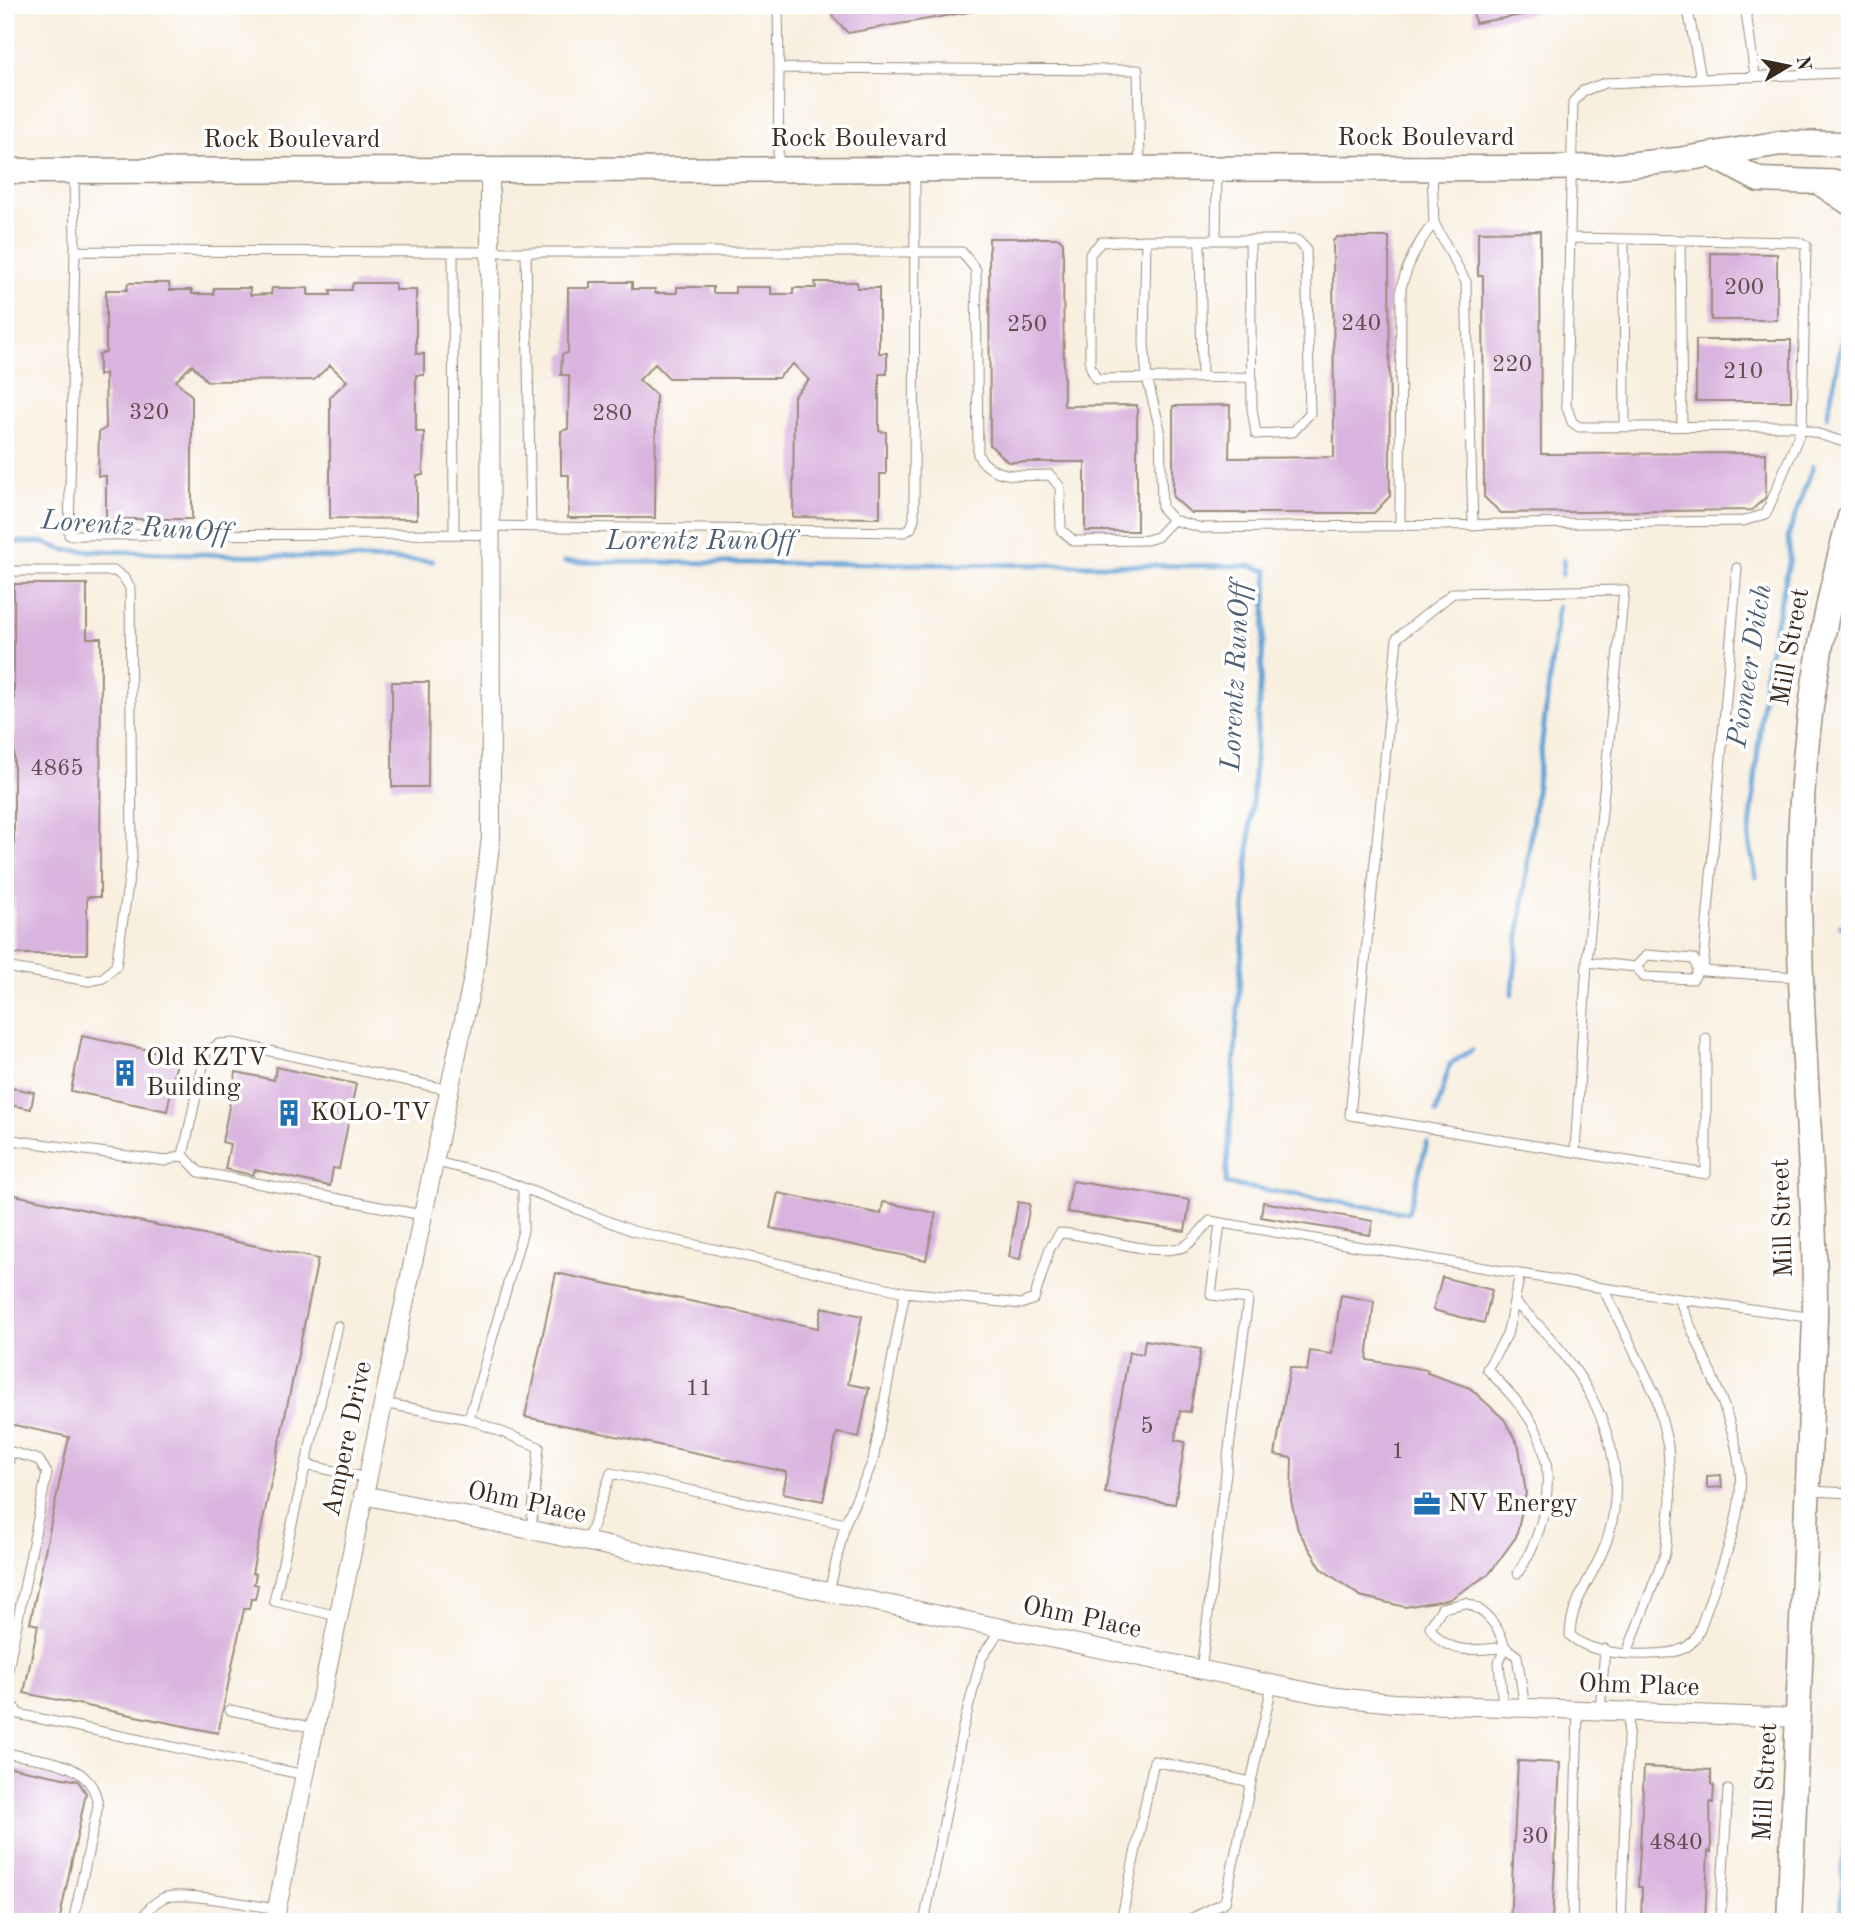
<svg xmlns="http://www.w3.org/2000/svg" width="1855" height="1927" font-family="'Old Standard TT',serif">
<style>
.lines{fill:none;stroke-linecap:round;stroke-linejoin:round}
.stream{stroke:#62a0d4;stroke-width:5}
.building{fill:#d9b4de}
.service-casing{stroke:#9a8c7e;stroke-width:11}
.minor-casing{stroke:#9a8c7e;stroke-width:20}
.secondary-casing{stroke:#9a8c7e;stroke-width:27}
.service{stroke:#fff;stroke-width:9}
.minor{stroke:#fff;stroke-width:18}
.secondary{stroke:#fff;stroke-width:24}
.labels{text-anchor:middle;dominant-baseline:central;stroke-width:7;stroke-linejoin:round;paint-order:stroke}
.number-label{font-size:23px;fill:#624c4e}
.street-label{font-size:26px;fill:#3b2a1e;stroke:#fff}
.poi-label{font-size:26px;fill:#3b2a1e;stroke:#fff;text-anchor:start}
.water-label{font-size:28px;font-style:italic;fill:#4d5f70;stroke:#fff}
</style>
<rect width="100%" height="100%" fill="#fff"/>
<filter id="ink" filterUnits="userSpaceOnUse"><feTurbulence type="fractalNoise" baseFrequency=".0143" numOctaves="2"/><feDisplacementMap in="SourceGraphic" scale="14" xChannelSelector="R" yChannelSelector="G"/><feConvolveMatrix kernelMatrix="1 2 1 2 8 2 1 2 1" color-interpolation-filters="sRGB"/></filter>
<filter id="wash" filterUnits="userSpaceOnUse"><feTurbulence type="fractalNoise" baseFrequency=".00686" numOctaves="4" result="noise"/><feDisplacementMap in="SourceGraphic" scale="28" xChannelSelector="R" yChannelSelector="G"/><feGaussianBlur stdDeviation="1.57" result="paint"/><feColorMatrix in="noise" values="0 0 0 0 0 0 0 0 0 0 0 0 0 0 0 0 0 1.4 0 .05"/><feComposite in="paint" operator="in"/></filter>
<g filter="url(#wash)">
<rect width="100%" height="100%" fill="#f8efdf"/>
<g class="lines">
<path class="stream" d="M1848,227L1850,238
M1827,417L1850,301
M5,542H41L65,550L433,561
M564,562L1251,566L1268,571L1226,1184L1408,1213L1427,1143
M1562,575L1564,560
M1756,877L1749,841L1766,668L1790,559L1788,536L1813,466
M1841,926L1850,932
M1512,994L1558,607
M1436,1113L1450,1064L1472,1050
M1841,1922L1850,1703"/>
</g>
<g id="blocks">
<path class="building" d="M851,5H998V7L848,33L833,17L832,12L851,10Z
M1472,5H1569V7L1475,23Z
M1540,231L1541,454L1766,453V497L1752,510L1501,513L1484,497L1483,276H1478V232Z
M1337,237H1389L1390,496L1374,513H1191L1173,497V406L1230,405L1229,458L1334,457L1333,241Z
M989,238H1059L1063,242L1064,406L1137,405V531H1085V462H1008L990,445Z
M1711,253L1777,254V320H1711Z
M590,282H632V289H655V293H677V287H713V293H735V287H771V294H793V288H816L815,282H857V288H879V353H887V374H879V431L886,432V474H880V518L793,517L794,396L809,380L793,364L778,378H669L655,364L639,380L656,395L655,518H568L569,475H561V431L568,429L569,375H561L562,354L568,353V288H590Z
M128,283H169L170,290H192V294H213L214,288H250V295L271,294L272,288H308V295H331L330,290H351L353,283H395V290H416V354H424V375H416V432H424L423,475H417V519L330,518V397L347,381L330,365L314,380L207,381L192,365L176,381L192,396V519H106V476H98L99,432L106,428L105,373L99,376V354L106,352V290H127Z
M1696,340H1791V401H1696Z
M14,584H87V638H101L100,897H87V954H14Z
M392,682H429L428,787H392Z
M82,1036L178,1056L167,1111L71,1091Z
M276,1067L356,1084L339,1169L333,1168L330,1186L255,1170L253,1175L225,1169L230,1144L222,1142L236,1072L274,1080Z
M5,1087L34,1092L31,1109L5,1104Z
M1072,1181L1190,1200L1185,1231L1067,1212Z
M5,1193L318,1259L252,1573L256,1574L254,1584L258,1585L255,1599H251L249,1609H244L218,1733L24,1693L38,1625L30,1623L69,1437L5,1423Z
M778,1193L881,1214L883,1202L936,1213L926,1260L770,1228Z
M1018,1202L1030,1204L1020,1259L1009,1257Z
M1263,1202L1373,1221L1370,1235L1261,1217Z
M556,1273L818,1328L822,1307L862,1316L848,1384L869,1388L859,1437L837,1433L823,1501L783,1493L787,1472L525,1417Z
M1442,1277L1492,1290L1484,1323L1433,1310Z
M1341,1295L1374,1301L1367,1360L1428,1370L1427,1373L1470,1388L1504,1419L1519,1447L1526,1493L1516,1537L1489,1574L1450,1599L1405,1607L1360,1596L1322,1569L1298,1530L1291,1500L1292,1458L1275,1455L1290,1367L1307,1371L1310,1351L1332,1354Z
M1145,1340L1201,1349L1190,1412L1180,1411L1175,1440L1185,1442L1175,1504L1105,1493L1129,1352L1143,1354Z
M1721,1475L1722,1487L1707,1488V1476Z
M1518,1761L1560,1763L1552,1922H1510Z
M5,1766L78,1781L86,1793L59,1922H5Z
M1644,1767L1711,1770V1784L1714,1786L1713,1803L1710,1802L1711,1852L1708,1851L1705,1922H1641L1642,1887H1638Z"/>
</g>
</g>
<g filter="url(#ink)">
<use href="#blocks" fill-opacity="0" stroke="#9a8c7e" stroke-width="2"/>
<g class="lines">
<defs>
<path id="service" d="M778,5L779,68
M1687,5L1701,78
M1745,5L1755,76
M1839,73L1605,83L1583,91L1573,102L1566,405L1572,422L1579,427L1793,426L1850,444
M778,167L779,68L1138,70L1140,168
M1217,170L1216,240H1146L1144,343L1147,378L1160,429L1162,508L1173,520L1202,528L1743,521L1766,514L1802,428L1806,245L1799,242L1570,238
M1432,170L1434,223L1466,282L1473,526
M74,172L75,251L526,252
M1624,239L1625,426
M1146,240L1101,242L1090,254V365L1096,379L1252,377
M1200,240L1202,377
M1216,240H1297L1306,249L1310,413L1293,432L1256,434L1252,409L1250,240
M1680,240L1682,426
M75,251L69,535L454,534L453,252
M490,526L905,532L911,528L914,519L915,170
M531,526L526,252H962L976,270L978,455C993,481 1025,475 1050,475L1060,487L1061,530L1074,541L1147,540L1157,537L1173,520
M1400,526L1401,288C1408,263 1417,243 1434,223
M454,534L490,535
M1737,568L1703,971L1798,977
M5,571H115L124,578L130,588L132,858L116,966L103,978L89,981L5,967
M1647,955L1694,959L1698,971L1693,979L1644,977L1636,967Z
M1636,967L1587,962L1624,590L1453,593L1397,638L1350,1115L1706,1174V1038
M5,1139L165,1161L183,1155
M1575,1152L1587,962
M433,1161L493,1176L633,1231L905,1292L873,1461L845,1524
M422,1215L199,1172L183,1155L206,1052L219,1044L233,1043L450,1090
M1603,1288L1656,1396L1668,1446L1671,1500L1665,1554L1627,1653
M905,1292L1021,1304L1034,1299L1050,1248L1060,1233C1095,1234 1151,1258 1183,1247C1192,1244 1202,1228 1210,1221L1603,1288L1814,1318
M1514,1302C1580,1360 1636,1445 1608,1537C1598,1571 1570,1600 1570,1635C1588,1653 1627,1655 1651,1654C1697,1654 1696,1639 1710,1600C1724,1561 1744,1512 1740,1470C1734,1415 1700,1351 1679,1299
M338,1326L274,1601L338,1616
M383,1403L469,1419L539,1447L531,1530
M469,1419L523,1231V1188
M5,1450L39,1460L47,1473L6,1679V1692L18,1714L305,1775
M307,1465L367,1478
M5,1486L10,1452
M1810,1491L1850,1493
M587,1542L611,1473L845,1524L829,1592
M1518,1573C1545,1532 1559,1474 1535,1428C1523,1406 1504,1387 1487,1369L1507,1335L1520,1274
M1466,1603C1486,1610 1499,1627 1505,1647C1476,1651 1445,1655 1430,1627L1442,1608Z
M1201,1670L1248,1299L1211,1295L1220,1223
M1503,1707L1499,1663L1505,1647L1517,1656L1525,1708
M230,1710L315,1728
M1600,1711L1605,1649
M5,1753C43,1761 93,1760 98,1806L73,1922
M142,1922C145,1911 152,1904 163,1898C180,1890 255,1906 277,1909
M924,1922L963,1728L981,1659L1001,1628
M1121,1922L1154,1761L1251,1782
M1184,1922L1225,1902L1272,1685
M1572,1922L1578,1710
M1621,1922L1629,1712
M1720,1922L1728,1790"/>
<path id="minor" d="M363,1495L1328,1696L1393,1703L1799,1718
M274,1922L475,968L491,837L490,169"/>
<path id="secondary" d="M1712,155L1759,180L1850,183
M5,171L1536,168L1604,167L1678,160L1781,143L1850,144
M1820,183L1850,203
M1789,1922L1815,1319C1816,1153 1793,986 1801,820C1805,717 1823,617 1850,517"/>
</defs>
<use href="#service" class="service-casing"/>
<use href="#minor" class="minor-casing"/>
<use href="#secondary" class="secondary-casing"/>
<use href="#service" class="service"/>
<use href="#minor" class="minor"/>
<use href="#secondary" class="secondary"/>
</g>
</g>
<defs>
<symbol id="building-bare" viewBox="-9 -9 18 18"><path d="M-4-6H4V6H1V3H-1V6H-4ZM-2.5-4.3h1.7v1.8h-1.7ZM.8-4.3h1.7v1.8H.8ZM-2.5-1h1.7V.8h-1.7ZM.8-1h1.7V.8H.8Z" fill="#1f6fb2" stroke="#fff" stroke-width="2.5" paint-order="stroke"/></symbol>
<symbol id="office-bare" viewBox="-9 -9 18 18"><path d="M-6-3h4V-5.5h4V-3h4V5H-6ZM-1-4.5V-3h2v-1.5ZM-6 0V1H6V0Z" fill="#1f6fb2" stroke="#fff" stroke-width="2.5" paint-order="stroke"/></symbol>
</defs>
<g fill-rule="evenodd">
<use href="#building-bare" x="106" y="1054" width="38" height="38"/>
<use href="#building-bare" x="270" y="1094" width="38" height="38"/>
<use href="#office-bare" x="1408" y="1485" width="38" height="38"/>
</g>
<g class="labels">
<g class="number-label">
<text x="1744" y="287">200</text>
<text x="1361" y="323">240</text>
<text x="1027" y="324">250</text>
<text x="1512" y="364">220</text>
<text x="1743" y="371">210</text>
<text x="149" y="412">320</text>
<text x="612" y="413">280</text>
<text x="57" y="768">4865</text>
<text x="699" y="1388">11</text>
<text x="1147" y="1426">5</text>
<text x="1398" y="1451">1</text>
<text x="1535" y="1836">30</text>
<text x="1676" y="1842">4840</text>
</g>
<g class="street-label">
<text x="1426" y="138">Rock Boulevard</text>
<text x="859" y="139">Rock Boulevard</text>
<text x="292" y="140">Rock Boulevard</text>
<text transform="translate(1791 647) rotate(-80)">Mill Street</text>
<text transform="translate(1783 1218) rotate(-92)">Mill Street</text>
<text transform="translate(348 1439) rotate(-78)">Ampere Drive</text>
<text transform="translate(527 1503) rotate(12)">Ohm Place</text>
<text transform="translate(1082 1618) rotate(12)">Ohm Place</text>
<text transform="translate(1639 1686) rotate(2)">Ohm Place</text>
<text transform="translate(1766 1782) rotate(-87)">Mill Street</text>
</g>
<g class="poi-label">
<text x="146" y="1058">Old KZTV<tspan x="146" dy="30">Building</tspan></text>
<text x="310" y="1113">KOLO-TV</text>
<text x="1448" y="1504">NV Energy</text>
</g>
<g class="water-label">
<text transform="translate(136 528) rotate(4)">Lorentz RunOff</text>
<text x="701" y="542">Lorentz RunOff</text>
<text transform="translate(1751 666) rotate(-81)">Pioneer Ditch</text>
<text transform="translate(1237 676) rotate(-87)">Lorentz RunOff</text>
</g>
</g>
<rect width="1855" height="1927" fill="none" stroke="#fff" stroke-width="28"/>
<g transform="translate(1788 66) rotate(80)" stroke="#ffffff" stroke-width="5" paint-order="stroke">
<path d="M0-5L12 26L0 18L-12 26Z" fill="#3b2a1e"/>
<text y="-10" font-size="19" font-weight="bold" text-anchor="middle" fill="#3b2a1e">N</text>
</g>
</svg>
